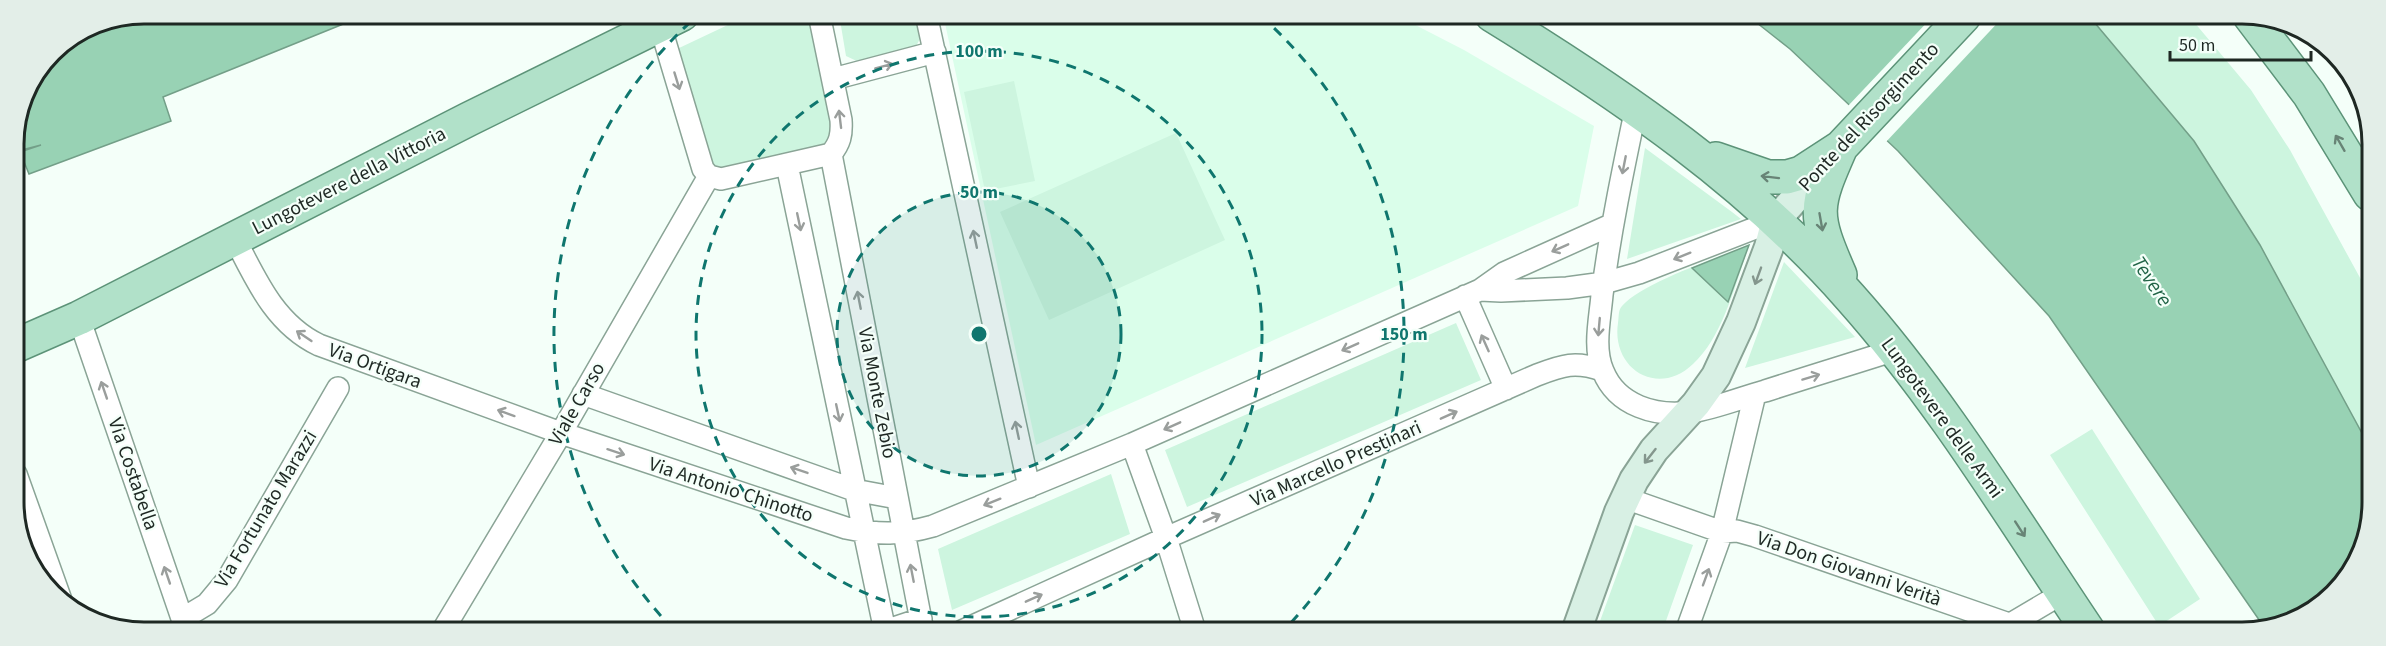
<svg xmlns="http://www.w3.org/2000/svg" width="2386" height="646" font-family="'Source Sans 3',sans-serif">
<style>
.built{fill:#dafeea}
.green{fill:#cdf5df}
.water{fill:#98d2b4;stroke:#739f88;stroke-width:1.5}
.pier{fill:#f4fff9}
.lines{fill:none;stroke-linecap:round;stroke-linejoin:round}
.street-casing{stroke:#8aa496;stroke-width:24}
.secondary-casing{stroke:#8aa496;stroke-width:32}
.primary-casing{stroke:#5c9378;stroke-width:36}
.street{stroke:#fff;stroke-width:21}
.secondary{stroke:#d8f0e4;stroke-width:28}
.primary{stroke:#b1e1c9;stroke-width:33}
.oneway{stroke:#9a9e9c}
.oneway2{stroke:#688476}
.oneway3{stroke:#84968d}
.ring{fill:none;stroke:#0f766e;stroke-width:3;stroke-dasharray:10 8}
.labels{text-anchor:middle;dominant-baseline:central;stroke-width:4.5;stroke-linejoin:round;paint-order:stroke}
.street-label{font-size:20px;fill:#1e2823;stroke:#f4fff9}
.water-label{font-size:21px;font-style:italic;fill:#216447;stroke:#f4fff9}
.rim{fill:none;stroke:#1e2823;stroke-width:3}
.centre{fill:#0f766e;stroke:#f4fff9;stroke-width:3}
.ring-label{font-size:18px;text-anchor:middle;font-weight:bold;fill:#0f766e;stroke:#f4fff9;stroke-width:4.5;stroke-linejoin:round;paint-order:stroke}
</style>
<rect width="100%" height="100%" fill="#f4fff9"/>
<path class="built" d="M943,14L1396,15L1464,50L1594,126L1578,206L1036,445Z"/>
<path class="green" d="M751,14H810L836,133L828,150L718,174L708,168L677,49Z
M839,14H917L922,35L915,48L861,63L846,56Z
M2089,16H2189L2251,90L2290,150L2370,296V448L2260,245L2194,141Z
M1014,81L1035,181L985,191L964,92Z
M1176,133L1225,240L1049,320L1000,212Z
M1645,148L1732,212L1741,219L1627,259Z
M1749,245C1736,282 1723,337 1693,364C1658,398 1611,369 1618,323C1619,317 1618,310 1622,306C1643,282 1718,258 1749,245Z
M1784,262L1855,337L1745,368Z
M1456,323L1481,380L1187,507L1165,450Z
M2092,429L2200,599L2159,626L2050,455Z
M1111,474L1130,534L952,610L938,549Z
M1635,525L1693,545L1662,632H1596Z"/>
<path class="water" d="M144,14H368L163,97L171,121L29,174L20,152L41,145L14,152V135L24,93L52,51L94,23Z
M1747,15L2089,16L2194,141L2260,245L2370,448V528L2328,600L2264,627L2049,316L1898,151L1790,49Z
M1749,245L1728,302L1692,268Z"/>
<path class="pier" d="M1933,16H2004L1885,143L1847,107Z"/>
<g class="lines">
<defs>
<path id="street" d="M926,14L1029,487
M660,25L703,169L709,176L721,179L831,154C840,143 842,135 841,120L819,14
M833,79L935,52
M1636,108C1623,170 1610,232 1602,295C1600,319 1593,348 1603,371C1617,406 1656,417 1691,412C1716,408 1740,398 1765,391C1808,377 1851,364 1895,350
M831,154L923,631
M787,165L885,631
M235,239C256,280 275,324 319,345L561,433L846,528C879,535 901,535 933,526L1132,444L1480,290L1504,273L1613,224
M1480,290L1501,291L1567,288L1604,283L1639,273L1776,220
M1465,296L1506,389
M79,318L186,630
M583,394L854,490L897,498
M1132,444L1166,538L1195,631
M16,474L61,600
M1625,498L1722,532L1737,531L1755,536L2009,624
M182,619L207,604L227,580L338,388
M443,630L561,433L709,176
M885,631L921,619
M962,631L1166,538L1537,375C1563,365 1575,361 1602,370
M1686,632L1722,532L1755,394
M1997,632L2063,593"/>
<path id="secondary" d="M1576,632L1619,512L1634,480L1654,450L1696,404L1716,376L1741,322L1769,247L1776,220L1828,162"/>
<path id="primary" d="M1492,15C1622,95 1749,182 1850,297C1941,399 2013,519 2089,632
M2250,16L2309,94L2370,194
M1716,159L1768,177H1787L1801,173L1841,147L1964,16
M1840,275C1813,213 1814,208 1841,147
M15,346L79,318L469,119L682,14"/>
</defs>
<use href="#street" class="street-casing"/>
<use href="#secondary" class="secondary-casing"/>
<use href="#primary" class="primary-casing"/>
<use href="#street" class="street"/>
<use href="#secondary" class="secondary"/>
<use href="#primary" class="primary"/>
</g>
<defs><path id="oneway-shaft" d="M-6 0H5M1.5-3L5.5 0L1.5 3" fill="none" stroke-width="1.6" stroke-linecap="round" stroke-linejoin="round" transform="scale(1.5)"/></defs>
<g class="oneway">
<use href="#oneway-shaft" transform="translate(884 66) rotate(-15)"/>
<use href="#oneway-shaft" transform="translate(677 81) rotate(73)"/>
<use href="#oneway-shaft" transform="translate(840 119) rotate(-97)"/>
<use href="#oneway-shaft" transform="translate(1624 165) rotate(101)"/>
<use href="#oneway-shaft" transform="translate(799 222) rotate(78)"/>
<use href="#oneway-shaft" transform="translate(975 239) rotate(-102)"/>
<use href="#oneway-shaft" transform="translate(1560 248) rotate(156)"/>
<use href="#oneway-shaft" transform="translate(1682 256) rotate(158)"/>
<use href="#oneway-shaft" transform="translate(859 300) rotate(-101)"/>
<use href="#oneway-shaft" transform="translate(1599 327) rotate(95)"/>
<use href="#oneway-shaft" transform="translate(304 336) rotate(-146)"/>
<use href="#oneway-shaft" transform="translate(1485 343) rotate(-114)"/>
<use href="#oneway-shaft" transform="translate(1350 347) rotate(156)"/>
<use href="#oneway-shaft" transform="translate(1811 377) rotate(-17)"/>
<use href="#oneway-shaft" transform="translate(104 390) rotate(-109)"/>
<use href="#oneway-shaft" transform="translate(506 413) rotate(-160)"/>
<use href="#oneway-shaft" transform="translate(838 413) rotate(78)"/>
<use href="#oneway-shaft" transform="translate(1449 415) rotate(-24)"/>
<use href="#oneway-shaft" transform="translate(1172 426) rotate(156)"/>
<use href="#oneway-shaft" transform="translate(1017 430) rotate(-102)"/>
<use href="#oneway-shaft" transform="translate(616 452) rotate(18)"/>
<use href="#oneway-shaft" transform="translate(799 470) rotate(-161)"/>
<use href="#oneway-shaft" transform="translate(992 502) rotate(158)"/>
<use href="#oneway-shaft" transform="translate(1212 518) rotate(-24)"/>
<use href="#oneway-shaft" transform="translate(912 573) rotate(-101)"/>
<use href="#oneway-shaft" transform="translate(167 575) rotate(-109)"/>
<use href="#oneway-shaft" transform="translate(1706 577) rotate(-70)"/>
<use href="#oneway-shaft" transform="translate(1034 598) rotate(-24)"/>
</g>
<g class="oneway2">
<use href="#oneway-shaft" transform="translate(2340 143) rotate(-120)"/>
<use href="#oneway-shaft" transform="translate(1770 177) rotate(-173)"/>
<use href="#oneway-shaft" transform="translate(1821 222) rotate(80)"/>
<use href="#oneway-shaft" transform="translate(2020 529) rotate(57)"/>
</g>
<g class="oneway3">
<use href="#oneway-shaft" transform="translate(1758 276) rotate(110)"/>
<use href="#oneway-shaft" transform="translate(1650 456) rotate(128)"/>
</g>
<circle cx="979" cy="334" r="142" fill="#0f766e" fill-opacity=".12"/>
<g class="ring">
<circle cx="979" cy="334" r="142"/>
<circle cx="979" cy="334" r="283"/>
<path d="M673 629A425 425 0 0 1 697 16M1261 16A425 425 0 0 1 1285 629"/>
</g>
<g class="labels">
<g class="street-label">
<text transform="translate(1869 117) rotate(-47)">Ponte del Risorgimento</text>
<text transform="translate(349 181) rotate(-27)">Lungotevere della Vittoria</text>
<text transform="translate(375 366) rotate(20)">Via Ortigara</text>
<text transform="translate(877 393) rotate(79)">Via Monte Zebio</text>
<text transform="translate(577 404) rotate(-60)">Viale Carso</text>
<text transform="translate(1942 418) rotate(54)">Lungotevere delle Armi</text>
<text transform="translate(1336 464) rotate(-24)">Via Marcello Prestinari</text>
<text transform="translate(133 474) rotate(71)">Via Costabella</text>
<text transform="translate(731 490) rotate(18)">Via Antonio Chinotto</text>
<text transform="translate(266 509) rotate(-59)">Via Fortunato Marazzi</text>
<text transform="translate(1849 569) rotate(19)">Via Don Giovanni Verità</text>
</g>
<g class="water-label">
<text transform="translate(2152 281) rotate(56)">Tevere</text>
</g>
</g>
<path d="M0 0H2386V646H0ZM144 24H2242A120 120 0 0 1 2362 144V502A120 120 0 0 1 2242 622H144A120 120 0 0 1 24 502V144A120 120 0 0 1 144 24Z" fill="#e3eee8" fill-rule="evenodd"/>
<path class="rim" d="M144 24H2242A120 120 0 0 1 2362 144V502A120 120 0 0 1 2242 622H144A120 120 0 0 1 24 502V144A120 120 0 0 1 144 24Z"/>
<circle cx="979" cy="334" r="9" class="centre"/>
<g class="ring-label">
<text x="979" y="57">100 m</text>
<text x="979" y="198">50 m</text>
<text x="1404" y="340">150 m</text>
</g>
<path d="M2170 51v9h141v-9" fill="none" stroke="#1e2823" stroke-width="3"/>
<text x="2179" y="51" font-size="18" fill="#1e2823" stroke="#f4fff9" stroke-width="4.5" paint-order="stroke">50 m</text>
</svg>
